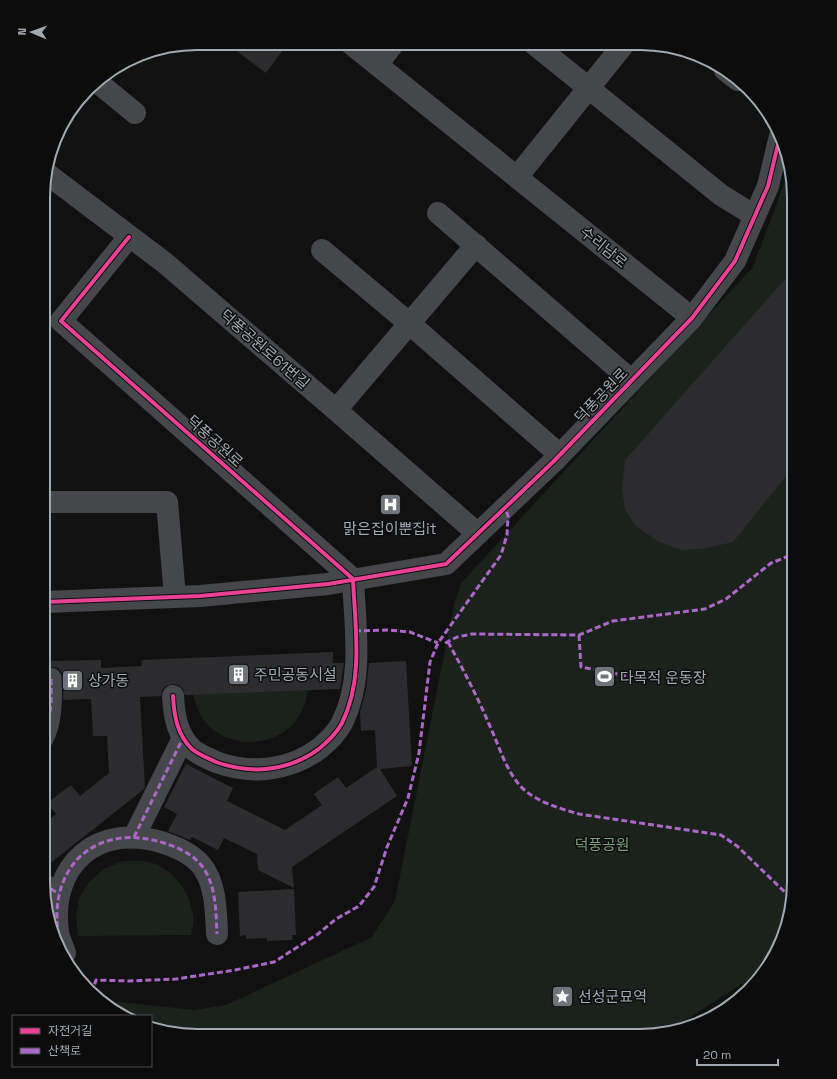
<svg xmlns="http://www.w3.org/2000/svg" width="837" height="1079" font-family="'Space Grotesk','Noto Sans KR',sans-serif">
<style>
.green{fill:#1b221c}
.building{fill:#2c2c2e}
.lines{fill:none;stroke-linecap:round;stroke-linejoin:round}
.street{stroke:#46474a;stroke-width:22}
.quiet{stroke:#ac68c9;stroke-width:3;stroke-dasharray:6 3;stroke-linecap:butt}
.cycleway-casing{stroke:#0c0c0d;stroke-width:6}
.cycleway{stroke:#ea4096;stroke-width:4}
.labels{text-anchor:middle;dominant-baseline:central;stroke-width:3;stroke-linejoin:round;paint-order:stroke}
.street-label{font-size:15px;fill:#a2a9b3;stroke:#0c0c0d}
.poi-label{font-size:15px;fill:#a2a9b3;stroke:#0c0c0d;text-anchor:start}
.park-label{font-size:15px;fill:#7a9e79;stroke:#0c0c0d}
.rim{fill:none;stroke:#a2a9b3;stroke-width:2}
</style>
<rect width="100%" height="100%" fill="#111112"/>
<path class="green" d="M788,173L794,197V892L786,931L768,968L761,975L740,985L684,1021L680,1027L640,1036L177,1035L151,1025V1016C128,1016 119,1016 101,1000L194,1010L226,1005L372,937L395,901L455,600L462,582L753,267Z
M309,683C307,696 305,707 298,718C278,747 232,750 208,725C198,715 195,702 192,689Z
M123,861C129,861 136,860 142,861C169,863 191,890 193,917C194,922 192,929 191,935L78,936L76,917L79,899L89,882L104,869Z"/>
<path class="building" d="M226,43H288L266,73Z
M794,269V466L733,542L707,548L682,550L659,542L636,526L625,510L622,488L625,460Z
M333,652V663H344L340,689L185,695L183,689L178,685L173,684L166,686L162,690L161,696L140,697L145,787L143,790L43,869V825L56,814L47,803L71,785L80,796L109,773L107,736H93L91,699L63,700L64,679L62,673L58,668L51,667L43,669V661L101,660V668L142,666L141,660Z
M406,661L412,766L380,769L397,796L292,867L294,888L258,870L257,854L224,838L218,850L192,837L190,840L168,831L177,814L164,807L186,764L233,788L227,801L285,830L322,805L314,794L322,788L338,777L346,788L377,767L375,730L361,731L360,712L366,690L369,663Z
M294,889L296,935H292L293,940L267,941V938L246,939V935L240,936L238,892Z"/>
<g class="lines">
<path class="street" d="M350,43L692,318
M534,44L721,195L755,216
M377,65L393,44
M725,70L738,80
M96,81L135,113
M46,173L165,263L336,410L478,534
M517,177L624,44
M438,213L631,380
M129,237L61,321L353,579C355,627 364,679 342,723C336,734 329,740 320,748C290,771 251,775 216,762C208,758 199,755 192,749C177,735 174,715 173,696
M322,250L410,324L560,455
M336,410L476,245
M44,502H167L175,597
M44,602L200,596L328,584L446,564L554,461L692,318L735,261L768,186L780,136
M43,738C52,719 51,699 51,679
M134,837L183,738
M43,884L59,894
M65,953C63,946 59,939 58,932C49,864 98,822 164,843C179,848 195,855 204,869C216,887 216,912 217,934"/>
<path class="quiet" d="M355,631L387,630L410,632L438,643
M579,635L581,667L633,677
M448,642C463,669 477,696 489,724C498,743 504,765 517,782C530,800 558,808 579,814L721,835L737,846L792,899
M445,643L457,637L472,634L579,635L613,621L705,609L726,599L771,563L794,554
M43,738C52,719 51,699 51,679
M134,837L183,738
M43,884L59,894
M65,953C63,946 59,939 58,932C49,864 98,822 164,843C179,848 195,855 204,869C216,887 216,912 217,934
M92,993L96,980L129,981L176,979L235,970L274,962L318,934L336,919L359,906L374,887L387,847L408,798L419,753L430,662L438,643L501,555L507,535L508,516L505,507"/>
<defs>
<path id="cycleway" d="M129,237L61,321L353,579C355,627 364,679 342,723C336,734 329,740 320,748C290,771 251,775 216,762C208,758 199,755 192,749C177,735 174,715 173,696
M44,602L200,596L328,584L446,564L554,461L692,318L735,261L768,186L780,136"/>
</defs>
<use href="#cycleway" class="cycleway-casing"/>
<use href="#cycleway" class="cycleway"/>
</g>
<defs>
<symbol id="hospital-square" viewBox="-11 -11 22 22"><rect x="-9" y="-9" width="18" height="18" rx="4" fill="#6f747b" stroke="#0c0c0d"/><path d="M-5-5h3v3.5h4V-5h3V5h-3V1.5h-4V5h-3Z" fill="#fff"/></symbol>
<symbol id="building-square" viewBox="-11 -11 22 22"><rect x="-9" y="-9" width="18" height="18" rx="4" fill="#6f747b" stroke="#0c0c0d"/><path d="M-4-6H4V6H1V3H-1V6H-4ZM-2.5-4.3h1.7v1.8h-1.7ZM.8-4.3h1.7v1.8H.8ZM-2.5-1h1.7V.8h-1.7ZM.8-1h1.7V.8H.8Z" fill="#fff"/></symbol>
<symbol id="stadium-square" viewBox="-11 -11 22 22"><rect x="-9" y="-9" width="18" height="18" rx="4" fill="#6f747b" stroke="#0c0c0d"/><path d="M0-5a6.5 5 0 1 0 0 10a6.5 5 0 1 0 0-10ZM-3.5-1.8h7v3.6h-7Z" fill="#fff"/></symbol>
<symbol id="sight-square" viewBox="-11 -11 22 22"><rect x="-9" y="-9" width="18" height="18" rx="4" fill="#6f747b" stroke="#0c0c0d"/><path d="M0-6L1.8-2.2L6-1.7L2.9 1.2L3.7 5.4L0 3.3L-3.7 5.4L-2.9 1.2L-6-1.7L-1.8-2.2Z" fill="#fff"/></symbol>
</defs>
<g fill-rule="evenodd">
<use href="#hospital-square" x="378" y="492" width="25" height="25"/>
<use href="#building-square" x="226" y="662" width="25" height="25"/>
<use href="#stadium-square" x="592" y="664" width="25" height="25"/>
<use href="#building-square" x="60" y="668" width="25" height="25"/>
<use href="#sight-square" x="550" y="984" width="25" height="25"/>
</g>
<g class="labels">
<g class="street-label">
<text transform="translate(604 247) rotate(39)">수리남로</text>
<text transform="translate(265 349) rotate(41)">덕풍공원로61번길</text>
<text transform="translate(601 395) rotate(-46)">덕풍공원로</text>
<text transform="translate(215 441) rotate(42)">덕풍공원로</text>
</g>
<g class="poi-label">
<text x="390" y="528" text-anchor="middle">맑은집이뿐집it</text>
<text x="254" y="674">주민공동시설</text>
<text x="620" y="677">다목적 운동장</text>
<text x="88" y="680">상가동</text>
<text x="578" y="996">선성군묘역</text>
</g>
<g class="park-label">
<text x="602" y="844">덕풍공원</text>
</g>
</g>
<path d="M0 0H837V1079H0ZM197 50H640A147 147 0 0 1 787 197V882A147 147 0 0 1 640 1029H197A147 147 0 0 1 50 882V197A147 147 0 0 1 197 50Z" fill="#0c0c0d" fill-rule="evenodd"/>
<path class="rim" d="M197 50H640A147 147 0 0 1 787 197V882A147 147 0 0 1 640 1029H197A147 147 0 0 1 50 882V197A147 147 0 0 1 197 50Z"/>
<rect x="12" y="1015" width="140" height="52" fill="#0c0c0d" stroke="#484b4f"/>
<rect x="20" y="1028" width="20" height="6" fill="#ea4096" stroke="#484b4f"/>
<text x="48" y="1035" font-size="12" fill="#a2a9b3">자전거길</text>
<rect x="20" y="1048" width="20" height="6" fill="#ac68c9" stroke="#484b4f"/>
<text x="48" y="1055" font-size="12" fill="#a2a9b3">산책로</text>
<g transform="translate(32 32) rotate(272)" stroke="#0c0c0d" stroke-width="3" paint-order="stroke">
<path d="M0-3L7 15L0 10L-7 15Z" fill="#a2a9b3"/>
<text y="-6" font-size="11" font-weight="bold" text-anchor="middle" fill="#a2a9b3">N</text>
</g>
<path d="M697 1059v6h81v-6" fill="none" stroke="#a2a9b3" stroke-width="2"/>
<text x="703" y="1059" font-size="12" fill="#a2a9b3" stroke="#0c0c0d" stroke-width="3" paint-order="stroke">20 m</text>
</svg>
